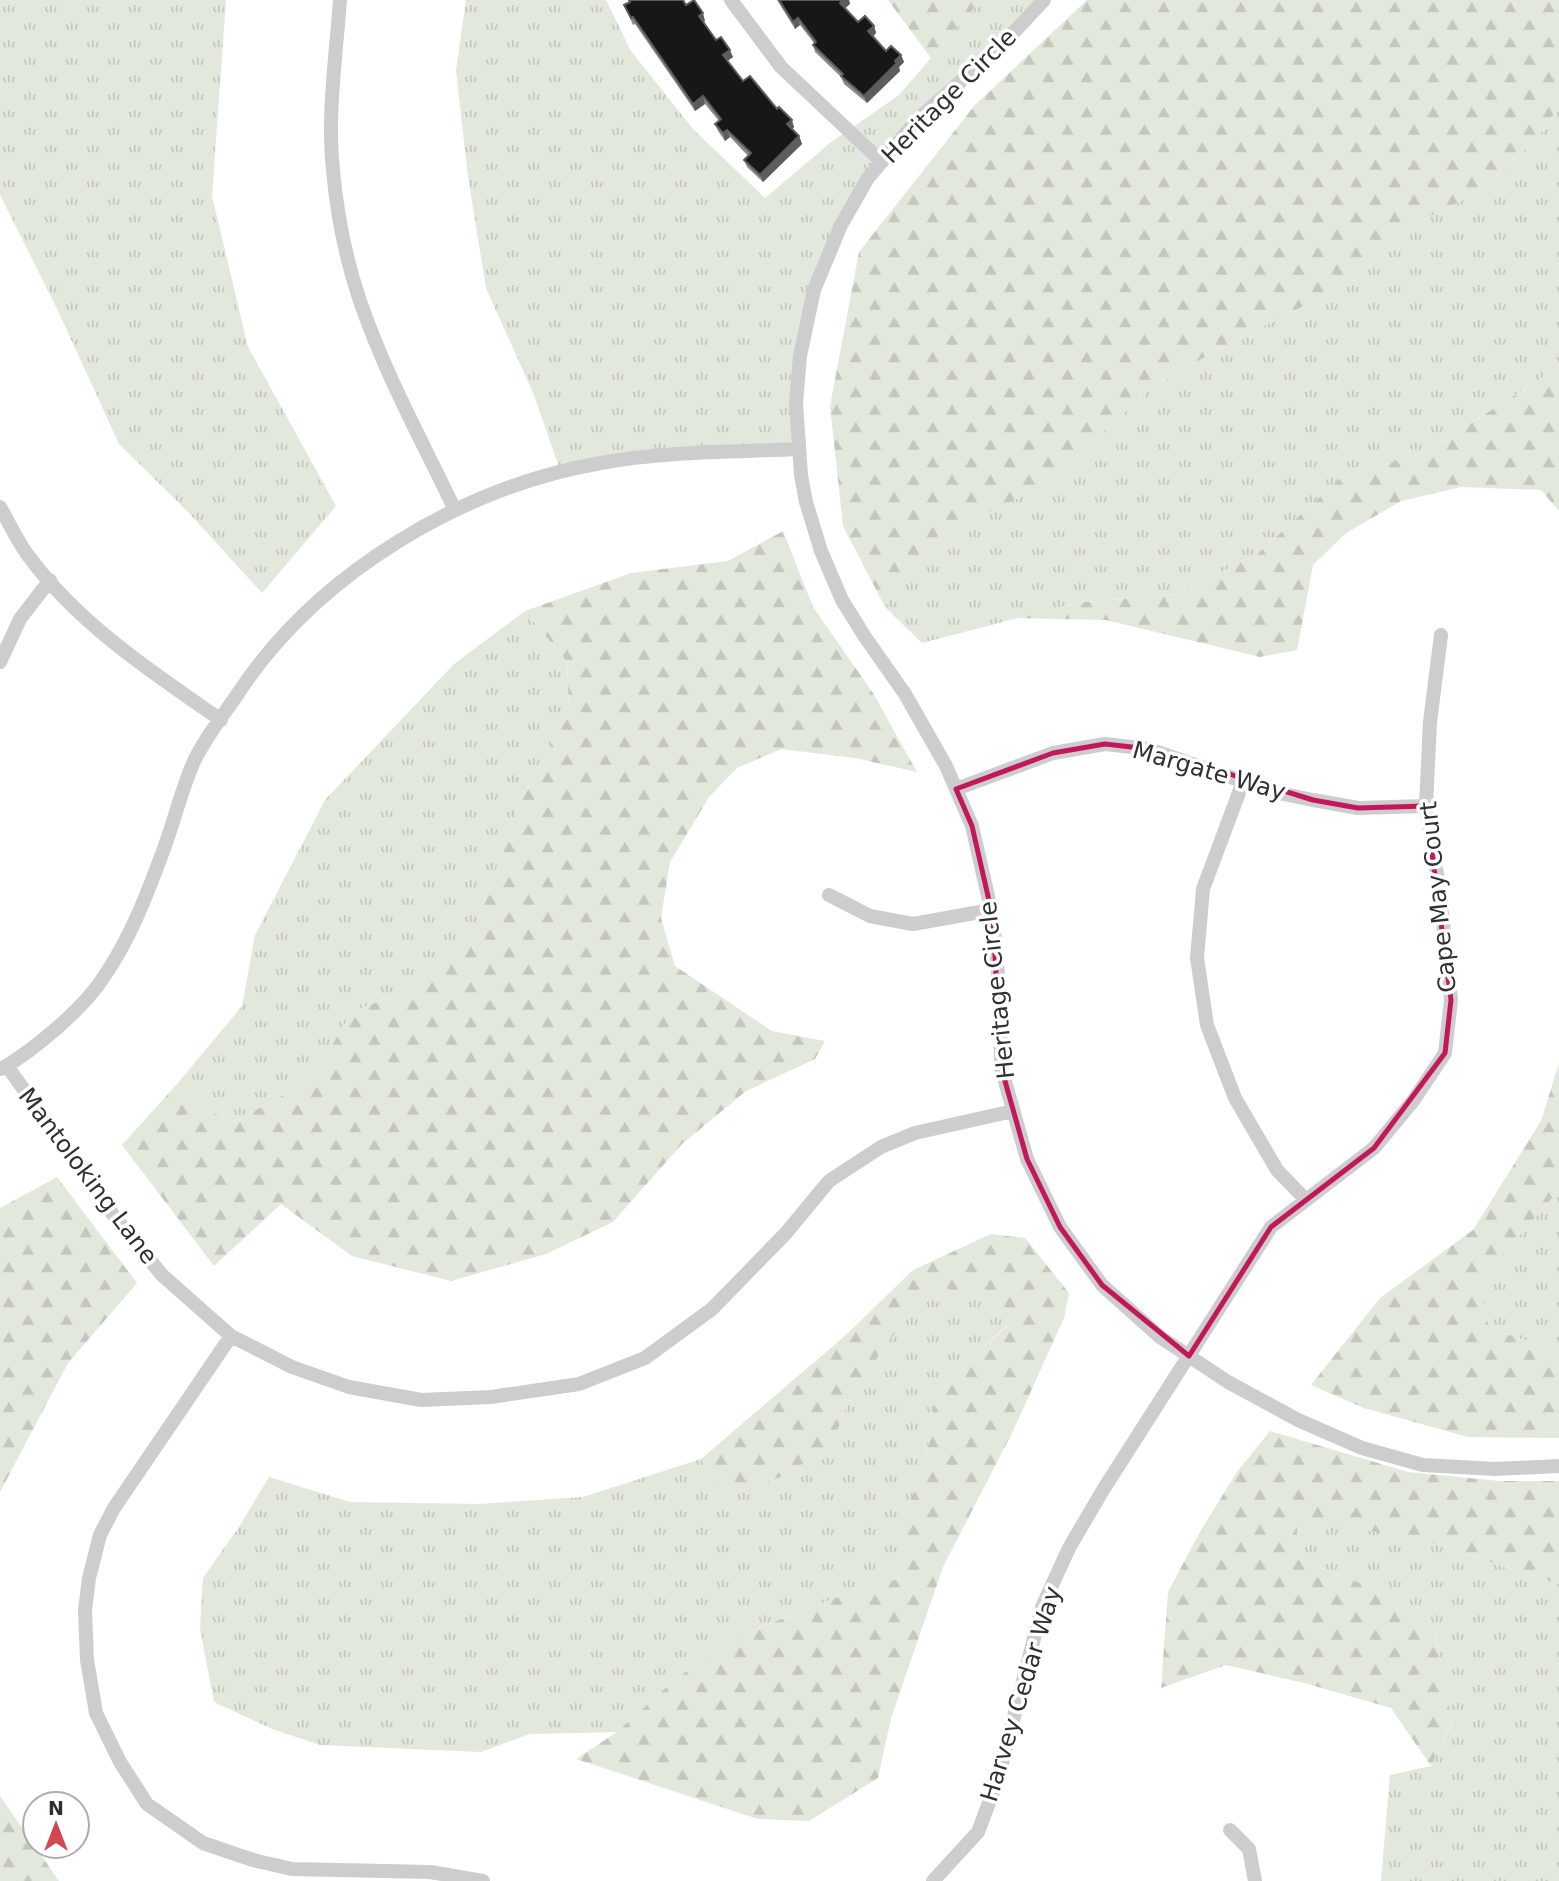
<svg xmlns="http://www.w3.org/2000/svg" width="1559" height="1881" font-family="'DejaVu Sans',sans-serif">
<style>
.grass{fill:url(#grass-tufts)}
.forest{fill:url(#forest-firs)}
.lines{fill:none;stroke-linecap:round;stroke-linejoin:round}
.street{stroke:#cdcdcd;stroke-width:14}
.wall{fill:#8b8b8b}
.shaded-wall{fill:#5d5d5d}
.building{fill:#171717;stroke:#5d5d5d;stroke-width:2}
.marked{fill:none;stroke:#c2185b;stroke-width:5;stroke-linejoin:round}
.labels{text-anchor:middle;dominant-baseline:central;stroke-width:7;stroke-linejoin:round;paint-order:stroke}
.street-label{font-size:24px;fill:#303030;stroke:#fff}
</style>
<defs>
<pattern id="grass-tufts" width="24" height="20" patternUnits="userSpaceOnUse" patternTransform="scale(1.75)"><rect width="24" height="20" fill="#e3e8dc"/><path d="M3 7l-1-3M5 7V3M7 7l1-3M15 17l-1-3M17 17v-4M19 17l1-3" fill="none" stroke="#c3c7bd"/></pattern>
<pattern id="forest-firs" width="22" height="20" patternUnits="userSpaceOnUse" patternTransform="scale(1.75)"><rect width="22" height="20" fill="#e3e8dc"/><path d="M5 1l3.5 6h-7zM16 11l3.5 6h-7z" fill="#c3c7bd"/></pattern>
</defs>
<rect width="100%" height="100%" fill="#fff"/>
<path class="grass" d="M0,0H226L212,196L248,347L336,506L262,593L189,513L119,444L59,313L0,195Z
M466,0H606L631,51L693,129L765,198L830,143L899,95L981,0H1044L918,119L841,225L800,356L799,449L702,453L561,473L534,395L486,288L468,177L456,70Z
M1559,106V367L1424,453L1343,476L1256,555L1178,594L1076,603L922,643L885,607L894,584L938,536L1044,486L1154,386L1235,340L1348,284L1427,218L1477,193L1537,139Z
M525,611L567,662L569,712L520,802L477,921L412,988L352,1012L311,1080L230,1124L177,1084L242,1006L255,935L325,800L454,664Z
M1559,1190V1352L1488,1328L1479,1282Z
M933,1284L998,1305L1007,1325L970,1360L933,1408L924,1475L901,1516V1578L841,1596L732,1638L673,1681L617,1732L530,1734L481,1752L320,1745L272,1729L214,1702L200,1628L203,1578L239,1527L269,1477L350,1502L479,1504L583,1497L701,1459L730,1495L786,1475L832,1445L850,1396L887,1344Z
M1297,1518L1419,1539L1559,1584V1881H1381L1390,1775L1431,1766L1452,1723L1435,1633L1376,1589L1297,1559Z"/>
<path class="forest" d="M888,0H981L931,58Z
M1087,0H1559V106L1537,139L1477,193L1427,218L1348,284L1235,340L1154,386L1044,486L938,536L894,584L885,607L843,526L830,406L859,252L975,105Z
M1559,367V511L1541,490L1461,487L1401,501L1346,533L1313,565L1297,650L1260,657L1106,620L1017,618L1076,603L1178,594L1256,555L1343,476L1424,453Z
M783,531L813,607L873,693L917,772L855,758L781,749L737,768L709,797L670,862L661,918L675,966L772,1031L825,1041L815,1059L746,1091L682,1144L613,1222L546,1254L451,1281L352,1256L281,1204L214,1266L122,1145L177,1084L230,1124L311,1080L352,1012L412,988L477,921L520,802L569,712L567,662L525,611L631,573L728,561Z
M1559,1063V1190L1479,1282L1489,1328L1559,1352V1438L1468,1437L1364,1408L1311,1385L1380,1298L1473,1230L1541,1121Z
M57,1177L137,1283L68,1363L0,1492V1208Z
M991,1234L1025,1238L1069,1293L1064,1318L1012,1433L943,1567L891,1718L878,1778L809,1821L758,1819L576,1759L617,1732L673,1681L732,1638L841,1596L901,1578V1516L924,1475L933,1408L970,1360L1007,1326L998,1305L933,1284L887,1344L850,1396L832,1445L786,1475L730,1495L701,1459L846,1335L913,1270Z
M1270,1431L1408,1472L1500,1481H1559V1584L1419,1539L1297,1519V1559L1376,1589L1435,1633L1452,1722L1431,1766L1391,1708L1304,1683L1226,1665L1161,1688L1168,1592L1201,1530L1237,1472Z
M0,1796L59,1881H0Z"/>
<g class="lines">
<path class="street" d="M340,0C336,57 327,114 333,170C337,214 346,260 360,301C385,374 422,441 455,510
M731,0L781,67L882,162
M1044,0L1001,46L918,119L868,178L841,225L814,290L800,356L796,403L801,475L806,502L821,551L842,600L865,637L905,694L946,766L972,826L993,918L1000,997L1001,1067L1027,1159L1060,1227L1102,1285L1160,1337L1228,1382L1298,1420L1362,1448L1423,1465L1495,1469L1559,1466
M0,507C10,524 18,543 30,558C80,625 153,673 221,720
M0,662L20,619L50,580
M1243,782L1203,889L1197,958L1207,1025L1235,1098L1277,1170L1306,1200
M956,789L1053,753L1105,744L1149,749L1274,792L1313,800L1358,808L1426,806
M829,895L870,916L913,924L991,910
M7,1066L114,1216L162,1275L231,1336L292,1367L349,1387L421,1400L491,1397L579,1384L645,1358L712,1309L786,1233L829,1181L881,1147L915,1133L1013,1111
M1,1069C33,1051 83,1009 103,978C129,941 146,897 162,854C173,825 180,795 192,766C201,743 225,713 239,692C318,573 462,487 601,463C666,451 734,452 799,449
M231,1336L114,1508L100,1535L89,1578L85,1610L87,1660L96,1713L120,1762L147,1804L203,1843L253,1860L292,1869L430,1872L483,1881
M1230,1830L1249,1849L1255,1881
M933,1881L978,1832L998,1779L1042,1607L1069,1548L1103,1490L1271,1227L1374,1148L1413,1101L1445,1053L1451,1000L1440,892L1426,806L1430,722L1441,635"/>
</g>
<path class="wall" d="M628,0H683L686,5L705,21L703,22L716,40L733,57L727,61L743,81L777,109L794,127L792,129L799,136L802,144L763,182L747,167L744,160L748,156L730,137L725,141L718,131L715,124L719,121L705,104L695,111L635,24L633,25L624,5L629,2Z
M777,0H849L850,4L845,8L858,22L874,26L876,33L873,36L886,51L901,55L904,62L899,67L900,71L867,103L844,84L841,77L815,52L813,45L814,43L800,25L795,29Z"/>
<path class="shaded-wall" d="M843,0H849L850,4L843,10L840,3Z
M703,13L705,21L701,23L699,16Z
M798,18L800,25L795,29L793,22Z
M874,26L876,33L871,38L868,31Z
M730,50L733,57L726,62L723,55Z
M901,55L904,62L899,67L900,71L867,103L864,96Z
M703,96L705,104L695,111L693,104Z
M792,120L794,127L790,132L787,124Z
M727,130L730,137L725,141L723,133Z
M799,136L802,144L763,182L760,175Z"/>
<path class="building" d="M629,0H683L686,5L694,0L703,13L699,16L716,40L721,37L730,50L723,55L743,81L750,76L777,109L779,107L792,120L787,124L799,136L760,175L744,160L751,153L727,130L723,133L715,124L721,119L703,96L693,104L633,17L631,18L624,5L630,2Z
M779,0H843L840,3L858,22L865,16L874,26L868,31L886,51L891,46L901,55L895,61L897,63L864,96L841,76L843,74L813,45L816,42L798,18L793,22Z"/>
<path class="marked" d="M1105,744L1149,749L1313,800L1358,808L1426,806L1451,1000L1445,1053L1374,1148L1271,1227L1189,1356L1102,1285L1060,1227L1027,1159L1001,1067L993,918L972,826L956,789L1053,753Z"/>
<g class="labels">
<g class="street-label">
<text transform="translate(949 96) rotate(-45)">Heritage Circle</text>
<text transform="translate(1209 771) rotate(16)">Margate Way</text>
<text transform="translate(1438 897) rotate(-96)">Cape May Court</text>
<text transform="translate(997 990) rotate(-96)">Heritage Circle</text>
<text transform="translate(88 1176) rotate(53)">Mantoloking Lane</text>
<text transform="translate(1021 1694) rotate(-73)">Harvey Cedar Way</text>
</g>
</g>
<g transform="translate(56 1825)"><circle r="33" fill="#ffffff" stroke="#acacac" stroke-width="2"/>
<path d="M0-5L12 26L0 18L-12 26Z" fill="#d24652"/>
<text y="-10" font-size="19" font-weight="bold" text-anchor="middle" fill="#303030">N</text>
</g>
</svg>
